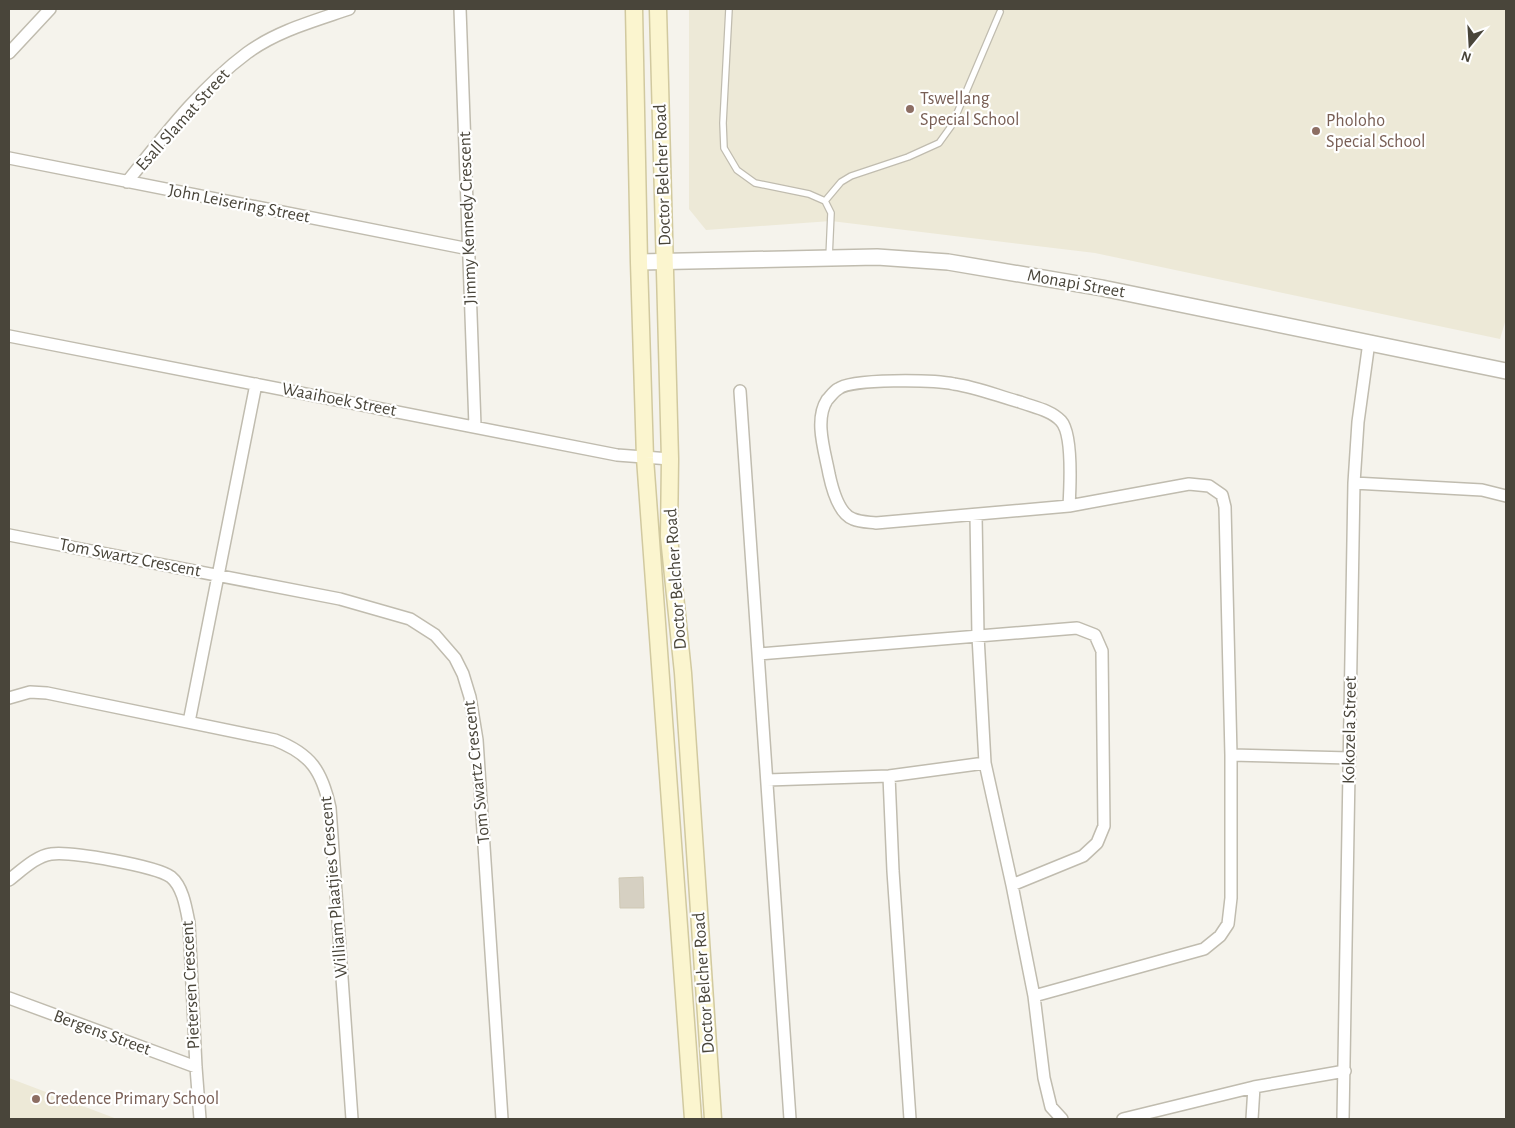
<svg xmlns="http://www.w3.org/2000/svg" width="1515" height="1128" font-family="'Alegreya Sans',sans-serif">
<style>
.education{fill:#ede9d7}
.building{fill:#d6d0c2;stroke:#d0c9b5}
.lines{fill:none;stroke-linecap:round;stroke-linejoin:round}
.service-casing{stroke:#c0bcaf;stroke-width:8}
.minor-casing{stroke:#c0bcaf;stroke-width:14}
.tertiary-casing{stroke:#c0bcaf;stroke-width:18}
.secondary-casing{stroke:#d1c99f;stroke-width:19}
.service{stroke:#fff;stroke-width:5.5}
.minor{stroke:#fff;stroke-width:11}
.tertiary{stroke:#fff;stroke-width:15}
.secondary{stroke:#fbf5cf;stroke-width:16}
.education-dot{fill:#8d6e63;stroke:#fff;stroke-width:2}
.labels{text-anchor:middle;dominant-baseline:central;stroke-width:4.5;stroke-linejoin:round;paint-order:stroke}
.education-label{font-size:18px;fill:#785e54;stroke:#fff;text-anchor:start}
.street-label{font-size:18px;fill:#49453a;stroke:#fff}
</style>
<rect width="100%" height="100%" fill="#f5f3ec"/>
<path class="education" d="M689,9H1506V319L1500,339L1095,253L831,221L706,230L689,209Z
M9,1078L117,1119H9Z"/>
<path class="building" d="M643,877L644,908H620L619,878Z"/>
<g class="lines">
<defs>
<path id="service" d="M729,9L723,123L724,148L737,170L755,183L809,194L825,201L831,213L829,258
M825,201L841,182L851,176L908,157L939,143L952,125L1000,12"/>
<path id="minor" d="M460,9L475,426
M9,53L50,9
M9,158L469,249
M127,182C163,137 200,88 247,53C277,31 314,21 349,9
M9,336L617,455L670,459
M740,391L790,1119
M1354,483L1482,490L1506,496
M976,515L978,636L985,763L1012,885L1034,996L1044,1078L1051,1107L1062,1119
M9,535L340,599L410,619L435,635L455,658L463,674L470,697L477,740L502,1119
M759,654L1077,628L1095,635L1102,651L1104,826L1097,843L1083,856L1012,885
M9,698L30,692L47,693L275,740C311,754 322,771 330,808L352,1119
M189,722L256,384
M1231,755L1350,758
M889,776L893,871L910,1119
M767,780L889,776L985,763
M9,880C21,871 36,856 51,854C70,851 156,866 171,877C183,887 186,908 189,923L196,1067L200,1119
M1034,996L1204,949L1220,936L1228,924L1231,898V755L1225,507L1222,495L1209,486L1189,484L1069,506L876,523C868,522 860,522 853,519C839,514 832,488 829,474C825,452 814,420 827,400C830,397 834,391 838,389C851,378 935,380 954,384C976,387 998,396 1020,402C1033,407 1051,410 1061,421C1073,434 1070,489 1069,506
M9,998L196,1067
M1123,1119L1254,1087L1345,1071
M1252,1119L1254,1087
M1343,1119L1354,483L1358,422L1369,342"/>
<path id="tertiary" d="M639,262L877,257L948,262L1102,288L1506,371"/>
<path id="secondary" d="M634,9L639,262L645,458L693,1119
M658,9L670,459L669,537L683,673L713,1119"/>
</defs>
<use href="#service" class="service-casing"/>
<use href="#minor" class="minor-casing"/>
<use href="#tertiary" class="tertiary-casing"/>
<use href="#secondary" class="secondary-casing"/>
<use href="#service" class="service"/>
<use href="#minor" class="minor"/>
<use href="#tertiary" class="tertiary"/>
<use href="#secondary" class="secondary"/>
</g>
<g class="education-dot">
<circle cx="910" cy="109" r="5"/>
<circle cx="1316" cy="131" r="5"/>
<circle cx="36" cy="1099" r="5"/>
</g>
<g class="labels">
<g class="education-label">
<text x="920" y="99">Tswellang<tspan x="920" dy="21">Special School</tspan></text>
<text x="1326" y="121">Pholoho<tspan x="1326" dy="21">Special School</tspan></text>
<text x="46" y="1099">Credence Primary School</text>
</g>
<g class="street-label">
<text transform="translate(183 120) rotate(-48)">Esall Slamat Street</text>
<text transform="translate(663 175) rotate(-92)">Doctor Belcher Road</text>
<text transform="translate(239 204) rotate(11)">John Leisering Street</text>
<text transform="translate(468 218) rotate(-92)">Jimmy Kennedy Crescent</text>
<text transform="translate(1076 284) rotate(10)">Monapi Street</text>
<text transform="translate(339 400) rotate(11)">Waaihoek Street</text>
<text transform="translate(130 558) rotate(11)">Tom Swartz Crescent</text>
<text transform="translate(676 579) rotate(-94)">Doctor Belcher Road</text>
<text transform="translate(1350 730) rotate(-89)">Kokozela Street</text>
<text transform="translate(477 772) rotate(-96)">Tom Swartz Crescent</text>
<text transform="translate(334 887) rotate(-95)">William Plaatjies Crescent</text>
<text transform="translate(704 983) rotate(-94)">Doctor Belcher Road</text>
<text transform="translate(191 985) rotate(-93)">Pietersen Crescent</text>
<text transform="translate(102 1033) rotate(20)">Bergens Street</text>
</g>
</g>
<rect width="1515" height="1128" fill="none" stroke="#49453a" stroke-width="20"/>
<g transform="translate(1470 45) rotate(198)" stroke="#ffffff" stroke-width="4" paint-order="stroke">
<path d="M0-4L9 19L0 12L-9 19Z" fill="#49453a"/>
<text y="-8" font-size="14" font-weight="bold" text-anchor="middle" fill="#49453a">N</text>
</g>
</svg>
